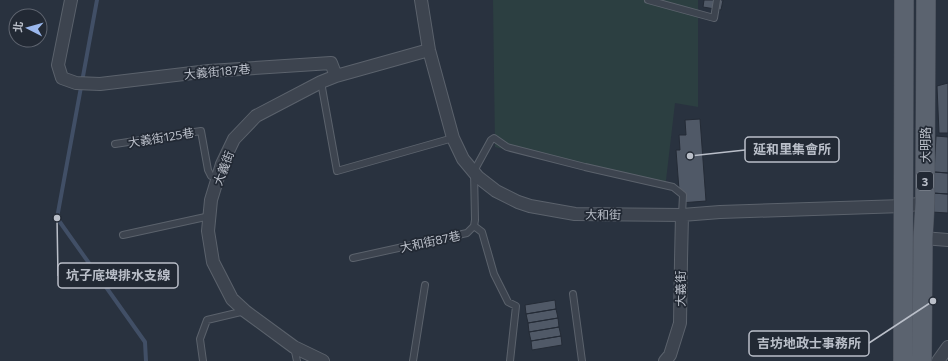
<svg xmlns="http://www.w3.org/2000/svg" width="948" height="361" font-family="Commissioner,'Noto Sans TC',sans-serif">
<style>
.green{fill:#2c3f41}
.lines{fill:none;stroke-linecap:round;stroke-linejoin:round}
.stream{stroke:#414f66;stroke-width:4}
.building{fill:#505967;stroke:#242b36}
.service-casing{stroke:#5b626c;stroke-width:8}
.minor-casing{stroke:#5b626c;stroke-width:14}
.primary-casing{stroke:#474d58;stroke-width:20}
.service{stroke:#3d444f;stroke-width:6}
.minor{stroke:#3d444f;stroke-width:12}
.primary{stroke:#5b636f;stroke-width:19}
.labels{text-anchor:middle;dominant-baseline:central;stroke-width:3.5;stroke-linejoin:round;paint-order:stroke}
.shield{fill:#222934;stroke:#8c929c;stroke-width:1}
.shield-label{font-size:11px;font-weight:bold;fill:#babfc9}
.street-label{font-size:12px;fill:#babfc9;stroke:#222934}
.leader{fill:none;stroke:#babfc9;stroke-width:1.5}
.callout-dot{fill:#babfc9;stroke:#222934;stroke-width:1.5}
.callout{fill:#222934;stroke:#babfc9;stroke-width:1.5}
.callout-label{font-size:13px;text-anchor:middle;font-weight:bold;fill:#babfc9}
</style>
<rect width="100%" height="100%" fill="#29323f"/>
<path class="green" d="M493,0H698V107L675,103L665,189L495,147Z"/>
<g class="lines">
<path class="stream" d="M97,0L57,218L145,342L146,361"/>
</g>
<path class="building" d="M704,0H723L721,10L703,7Z
M948,83V133H939L937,86Z
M700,119L706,201L680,203L676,150H680L679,135H686L685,120Z
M936,136L948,137V173L934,172Z
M934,172L948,173V194L932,193Z
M932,193L948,194V213L931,212Z
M555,300L556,309L526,314L525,305Z
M556,309L558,318L528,323L526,314Z
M558,318L559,327L529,332L528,323Z
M559,327L561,336L531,341L529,332Z
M561,336L562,345L532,350L531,341Z"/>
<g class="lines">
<defs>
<path id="service" d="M648,0L714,18L717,0
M321,82L337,171L453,138
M115,144L201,131L208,170L211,176L219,177
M474,226L482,232L494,274L508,302L516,306L510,361
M123,235L210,216
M353,258L467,233L474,226L475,220L474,171L491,140L494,138L507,147L585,167L673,187L683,195L682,215
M573,294L582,361
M294,347L297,361
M203,361L200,339L207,320L245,311
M413,361L425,285"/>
<path id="minor" d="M71,0L58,65L62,78L76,83L100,84L209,71L331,63L336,76
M421,0L429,50L453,138L463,159L478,177L496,191L518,202L530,206L575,214L682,215L720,212L903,206L925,203
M923,238L948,240
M323,361L294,347L245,311L232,299L213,262L208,231L211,200L222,164L234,139L256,116L321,82L336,76L429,50
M665,361L670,355L680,323L681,260L682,215
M938,361L948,347"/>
<path id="primary" d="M903,361L904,0
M922,361L923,238L925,203L926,0"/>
</defs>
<use href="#service" class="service-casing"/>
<use href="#minor" class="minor-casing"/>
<use href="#primary" class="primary-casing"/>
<use href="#service" class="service"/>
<use href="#minor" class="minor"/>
<use href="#primary" class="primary"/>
</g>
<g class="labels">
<rect class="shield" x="917" y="172" width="16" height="18" rx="3"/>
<g class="shield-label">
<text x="925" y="181">3</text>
</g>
<g class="street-label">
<text transform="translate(217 71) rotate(-5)">大義街187巷</text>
<text transform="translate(161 137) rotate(-9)">大義街125巷</text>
<text transform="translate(925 145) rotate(-90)">大明路</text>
<text transform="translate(223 168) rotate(-69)">大義街</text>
<text transform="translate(603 214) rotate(1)">大和街</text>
<text transform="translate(430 241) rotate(-12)">大和街87巷</text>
<text transform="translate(680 289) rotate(-90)">大義街</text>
</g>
</g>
<path class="leader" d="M690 156L745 150M57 218L58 276M933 301L869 343"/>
<g class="callout-dot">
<circle cx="690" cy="156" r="4"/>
<circle cx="57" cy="218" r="4"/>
<circle cx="933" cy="301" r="4"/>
</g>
<g class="callout">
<rect x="745" y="137" width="94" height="25" rx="4"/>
<rect x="58" y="263" width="120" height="25" rx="4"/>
<rect x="749" y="331" width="120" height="25" rx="4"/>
</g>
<g class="callout-label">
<text x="792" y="154">延和里集會所</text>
<text x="118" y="280">坑子底埤排水支線</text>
<text x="809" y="348">吉坊地政士事務所</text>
</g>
<g transform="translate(28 28) rotate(276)"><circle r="19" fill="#222934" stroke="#5f6570"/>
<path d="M0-3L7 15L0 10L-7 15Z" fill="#9bb8ed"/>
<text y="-6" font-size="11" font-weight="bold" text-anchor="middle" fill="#babfc9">北</text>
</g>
</svg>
